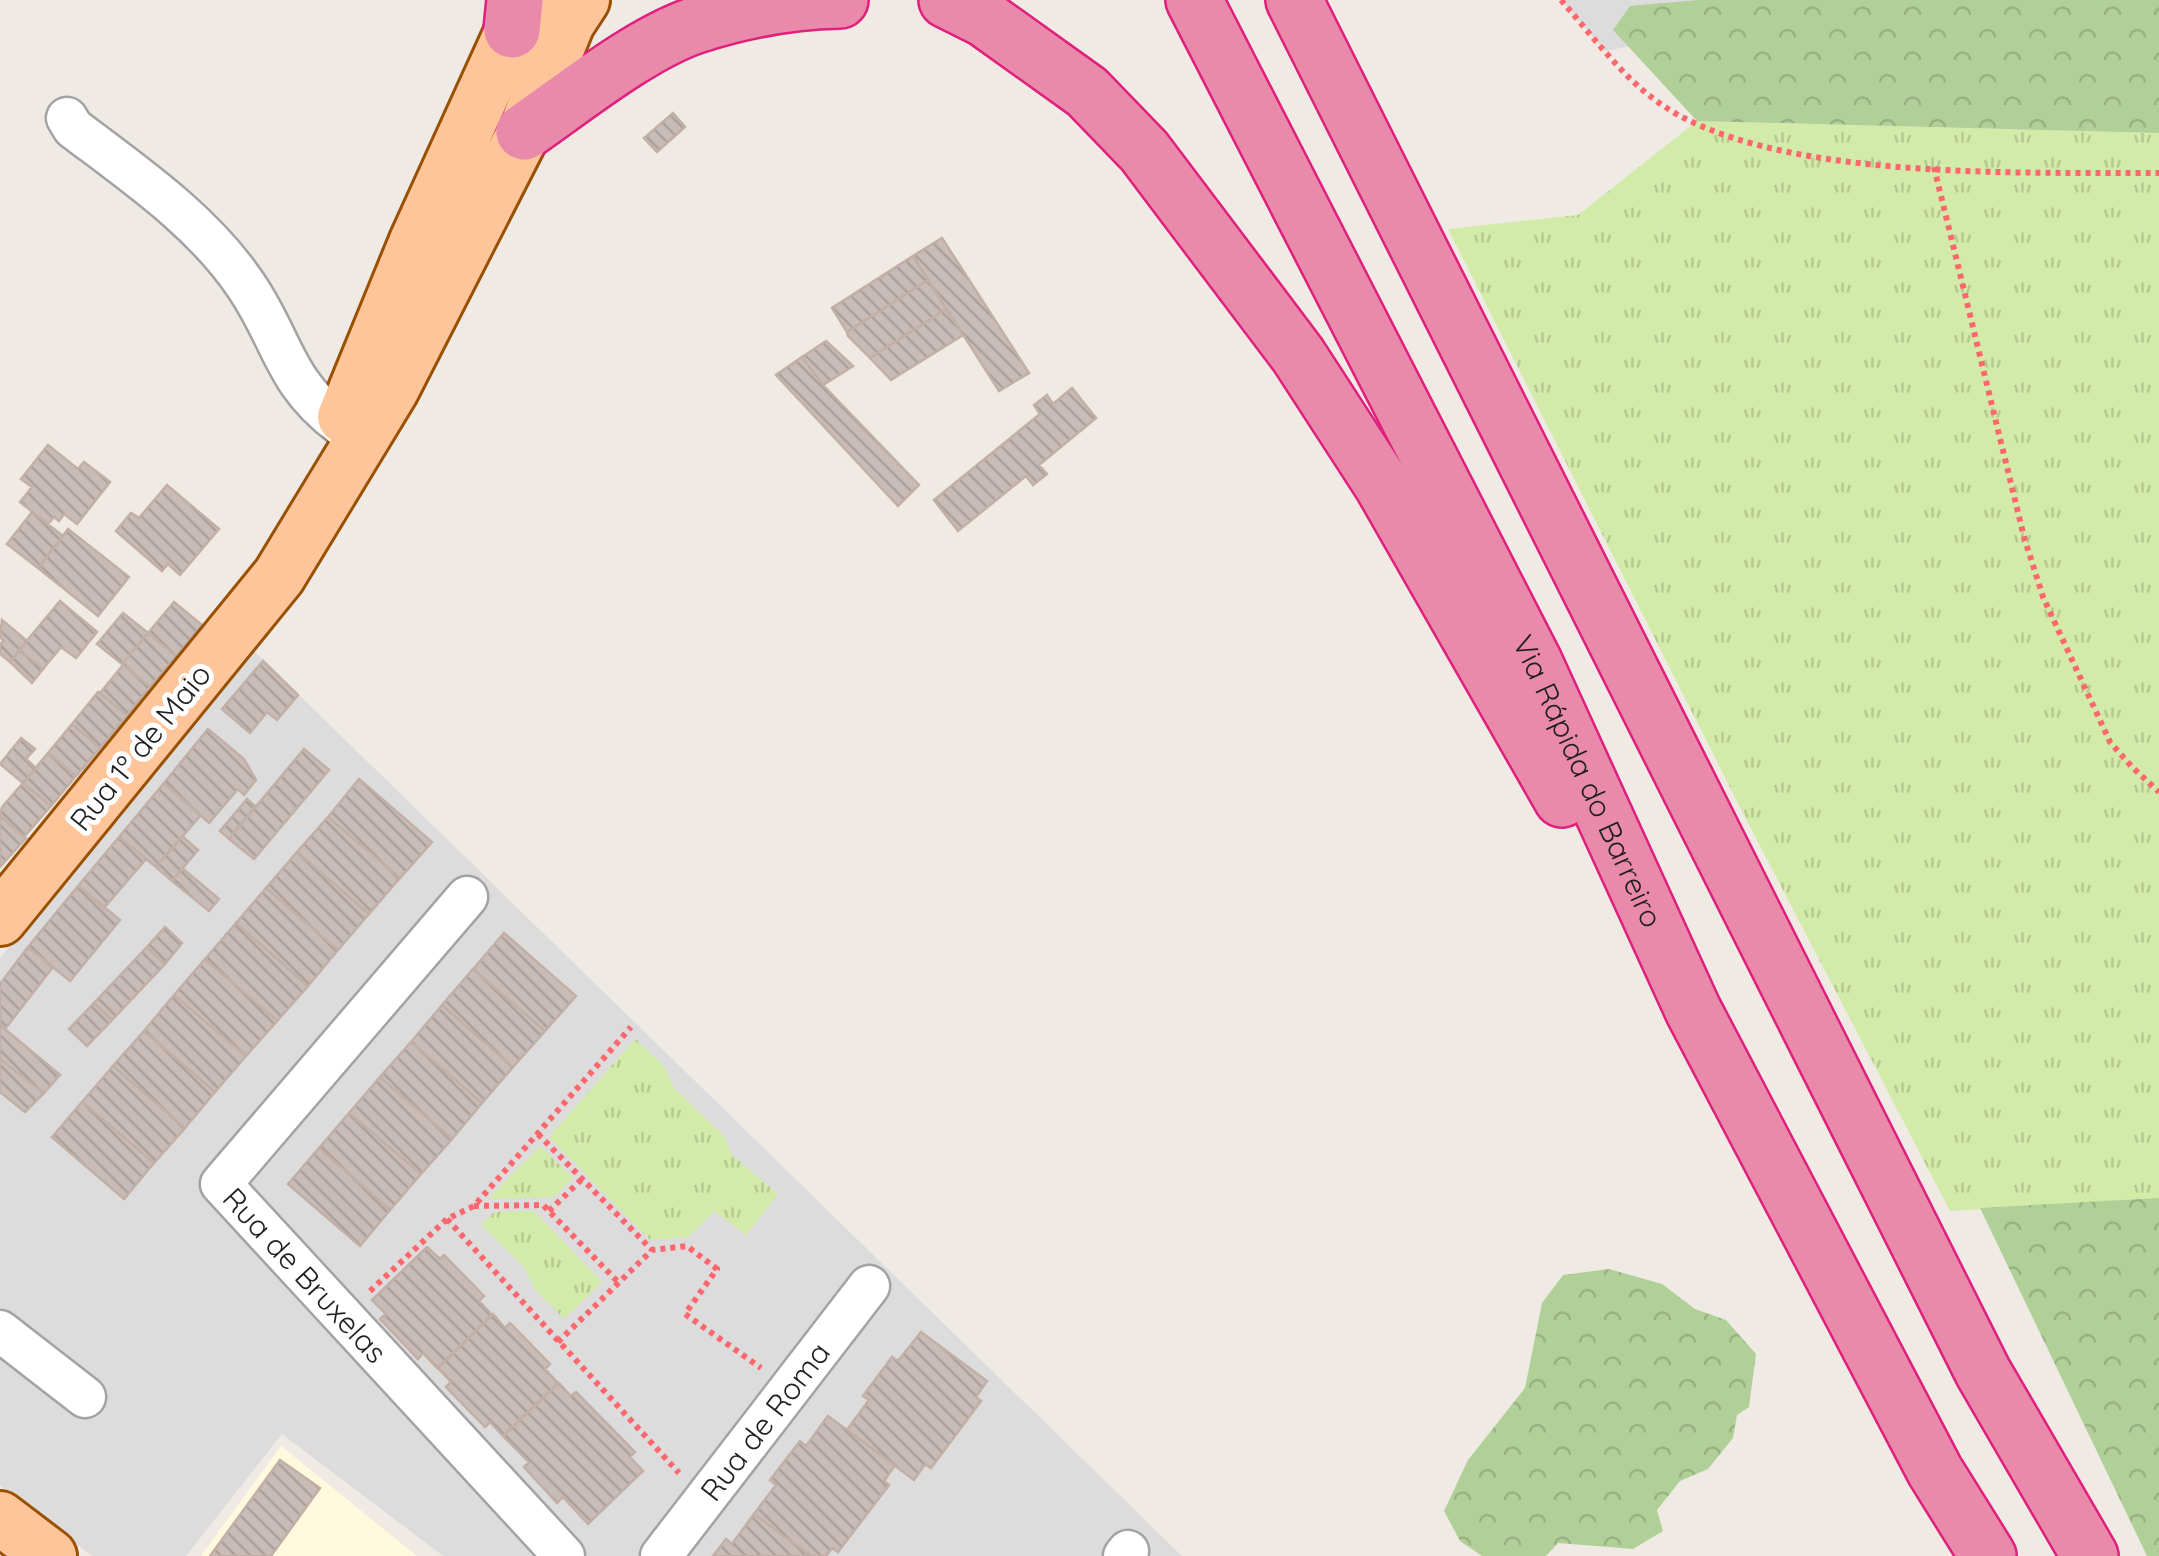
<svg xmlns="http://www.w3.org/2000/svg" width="2159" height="1556" font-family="Quicksand,sans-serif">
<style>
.residential{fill:#dddcdc}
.education{fill:#fffade}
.grass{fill:url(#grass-tufts)}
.forest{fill:url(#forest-crowns)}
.building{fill:url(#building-back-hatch);stroke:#c2afa6;stroke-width:2.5}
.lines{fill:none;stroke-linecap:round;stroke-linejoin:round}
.minor-casing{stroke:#a3a3a3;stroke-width:45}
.major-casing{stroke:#995000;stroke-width:58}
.highway-casing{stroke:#df207d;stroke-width:60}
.path{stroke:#fd686e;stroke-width:6;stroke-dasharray:5 5;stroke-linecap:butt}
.minor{stroke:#fff;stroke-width:40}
.major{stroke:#fec59b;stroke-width:52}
.highway{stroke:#e98aaa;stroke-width:55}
.labels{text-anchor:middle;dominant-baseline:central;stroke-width:10;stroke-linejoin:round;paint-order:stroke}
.street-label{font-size:30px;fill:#1f1f1f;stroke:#fff}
</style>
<defs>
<pattern id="grass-tufts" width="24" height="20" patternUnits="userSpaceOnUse" patternTransform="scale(2.5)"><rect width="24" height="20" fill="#d3eba9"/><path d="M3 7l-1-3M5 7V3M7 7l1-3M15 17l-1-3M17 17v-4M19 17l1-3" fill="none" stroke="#b5c991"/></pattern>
<pattern id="forest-crowns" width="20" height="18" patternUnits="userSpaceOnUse" patternTransform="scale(2.5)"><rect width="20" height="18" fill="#b1d098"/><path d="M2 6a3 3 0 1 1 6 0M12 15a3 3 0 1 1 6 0" fill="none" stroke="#98b283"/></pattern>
<pattern id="building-back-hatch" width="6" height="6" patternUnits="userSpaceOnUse" patternTransform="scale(2.5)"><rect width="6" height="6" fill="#c8bcb8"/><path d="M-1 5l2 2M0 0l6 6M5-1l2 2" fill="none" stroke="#aba19e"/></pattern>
</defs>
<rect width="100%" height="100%" fill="#f0eae5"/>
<path class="residential" d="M1561,0H1882L1605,51Z
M251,648L1182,1556H443L282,1434L186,1556H92L0,1485V958Z"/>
<path class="education" d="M281,1446L417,1556H201Z"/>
<path class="grass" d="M1697,121L2159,133V1198L1950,1211L1745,817L1448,229L1578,215Z
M635,1039L664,1066L674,1088L724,1136L732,1155L778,1194L746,1235L714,1211L688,1237L650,1240L549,1137Z
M540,1146L573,1178L554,1197L488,1199Z
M534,1211L602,1282L564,1319L535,1289L524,1267L481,1225L494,1212Z"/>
<path class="forest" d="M1698,0H2159V133L1697,121L1613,30L1630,6Z
M2159,1198V1556H2147L1980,1208Z
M1609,1269L1662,1284L1695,1309L1726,1320L1756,1354L1749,1407L1737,1415L1733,1438L1708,1469L1680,1481L1657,1510L1663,1531L1633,1549L1558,1543L1546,1556H1482L1460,1541L1444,1511L1468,1460L1525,1388L1542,1303L1563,1275Z"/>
<path class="building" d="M673,113L685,127L657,152L644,138Z
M942,238L1029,373L999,391L913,256Z
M913,256L928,280L847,332L832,308Z
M928,280L946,309L870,358L848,336L847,332Z
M946,309L963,335L891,380L870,358Z
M826,341L853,366L823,385L802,357Z
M802,357L823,385L919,485L898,506L776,375Z
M1072,388L1096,418L1039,465L1047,474L1033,485L1026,476L958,531L934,500L1040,414L1034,405L1047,395L1053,404Z
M48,445L78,469L84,462L110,482L77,524L64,514L59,521L54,517L48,524L20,502L32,487L21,479Z
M167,485L219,529L180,575L168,564L162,571L116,531L131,513L139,518Z
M32,512L63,536L38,568L7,544Z
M68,529L129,577L98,616L38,568Z
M60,601L97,632L76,658L61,647L43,669L19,650Z
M174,602L202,625L176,656L148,633Z
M123,613L148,633L122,664L97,644Z
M2,620L27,641L10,662L0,654V644L4,641L0,637Z
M148,633L176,656L150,687L122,664Z
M19,650L43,669L32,683L10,662Z
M263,661L298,695L277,720L267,712L250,733L222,709Z
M123,665L150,687L127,715L100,693Z
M98,692L127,715L100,748L72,724Z
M72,724L100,748L76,776L48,753Z
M208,729L244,759L256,780L244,795L238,789L209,823L164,783Z
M21,738L35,749L26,759L36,768L23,783L0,764Z
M304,749L329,770L254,859L229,839Z
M48,753L76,776L51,806L23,783Z
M359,779L432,842L400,878L328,817Z
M23,783L51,806L24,837L0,816L2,807Z
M164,783L201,815L156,867L119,837Z
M247,799L255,806L229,839L220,831Z
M0,816L26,838L0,867Z
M328,817L400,878L369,914L297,852Z
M182,836L198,850L172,881L156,867Z
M119,837L146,859L104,908L78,886Z
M297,852L369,914L338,950L266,888Z
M182,868L219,899L209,911L172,881Z
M78,886L120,920L70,981L28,947Z
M266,888L338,950L308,986L236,923Z
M236,923L308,986L277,1021L205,959Z
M165,927L182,943L165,964L147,947Z
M504,933L576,996L545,1031L473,969Z
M28,947L53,967L5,1029L0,1025V984Z
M147,947L165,964L112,1020L94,1003Z
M205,959L277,1021L246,1056L174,995Z
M473,969L545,1031L513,1067L442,1005Z
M174,995L246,1056L215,1092L144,1031Z
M94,1003L112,1020L87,1046L69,1029Z
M442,1005L513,1067L482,1103L411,1042Z
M0,1025L60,1075L44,1093L0,1059Z
M144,1031L215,1092L185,1128L113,1066Z
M411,1042L482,1103L452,1139L380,1077Z
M0,1059L44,1093L25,1112L0,1092Z
M113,1066L185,1128L154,1163L82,1102Z
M380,1077L452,1139L421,1174L349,1113Z
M82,1102L154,1163L124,1199L52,1137Z
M349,1113L421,1174L390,1210L319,1148Z
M319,1148L390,1210L360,1246L288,1184Z
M427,1247L440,1259L444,1255L484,1296L479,1301L492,1315L437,1368L423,1353L418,1359L380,1319L386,1314L372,1300Z
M493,1314L505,1328L510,1323L550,1364L545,1369L558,1383L503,1436L490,1422L485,1427L446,1387L451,1382L438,1368Z
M921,1332L987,1381L976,1397L981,1401L931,1468L925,1464L914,1480L847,1430L869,1400L863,1396L892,1357L898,1361Z
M559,1383L571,1396L576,1392L635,1452L630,1457L643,1471L588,1524L563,1497L557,1503L524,1467L529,1462L503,1436Z
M828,1416L895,1465L884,1481L889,1485L838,1552L832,1548L826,1556H811L754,1514L776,1485L770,1480L800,1441L806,1446Z
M280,1460L320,1488L271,1556H210Z
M754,1514L811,1556H713L726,1539L732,1544Z"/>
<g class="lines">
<defs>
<g id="minor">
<path d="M67,118L73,128C135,175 204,222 247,287C284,342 283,381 341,425"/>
<path id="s1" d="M467,897L221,1184L564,1556"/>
<path d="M0,1331L85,1397"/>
<path id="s2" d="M661,1556L869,1286"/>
<path d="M1124,1556L1128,1551"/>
</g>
<path id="major" d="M344,417L416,241L512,30L532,0
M0,919L279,576L392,390L524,132L568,23L583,0
M0,1518L50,1556"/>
<g id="highway">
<path d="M947,0L985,19L1087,92L1144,151L1298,355L1383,486L1562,799"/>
<path id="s3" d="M1194,0L1534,662L1693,1010L1935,1471L1988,1556"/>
<path d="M1294,0L1983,1372L2090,1556"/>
<path d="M512,30L515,0"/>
<path d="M524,132C572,99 641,43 696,25C742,10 792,1 840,0"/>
</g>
</defs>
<use href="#minor" class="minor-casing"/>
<use href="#major" class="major-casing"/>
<use href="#highway" class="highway-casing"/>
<path class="path" d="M1561,0C1590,33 1619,73 1655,100C1765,182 2023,172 2159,173
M1934,167L2024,537L2043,597L2110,742L2132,767L2159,792
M538,1134L652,1250
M474,1206L543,1205L618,1282
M549,1211L582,1179
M447,1219L679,1473
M370,1291L447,1219L474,1206L631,1027
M558,1342L652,1250L687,1246L717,1269L685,1314L761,1368"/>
<use href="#minor" class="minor"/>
<use href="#major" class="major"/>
<use href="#highway" class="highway"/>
</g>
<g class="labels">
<g class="street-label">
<text transform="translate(140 747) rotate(-51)">Rua 1º de Maio</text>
<text stroke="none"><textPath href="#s3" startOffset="875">Via Rápida do Barreiro</textPath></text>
<text stroke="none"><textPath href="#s1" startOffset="502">Rua de Bruxelas</textPath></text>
<text stroke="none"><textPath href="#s2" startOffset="170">Rua de Roma</textPath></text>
</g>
</g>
</svg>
